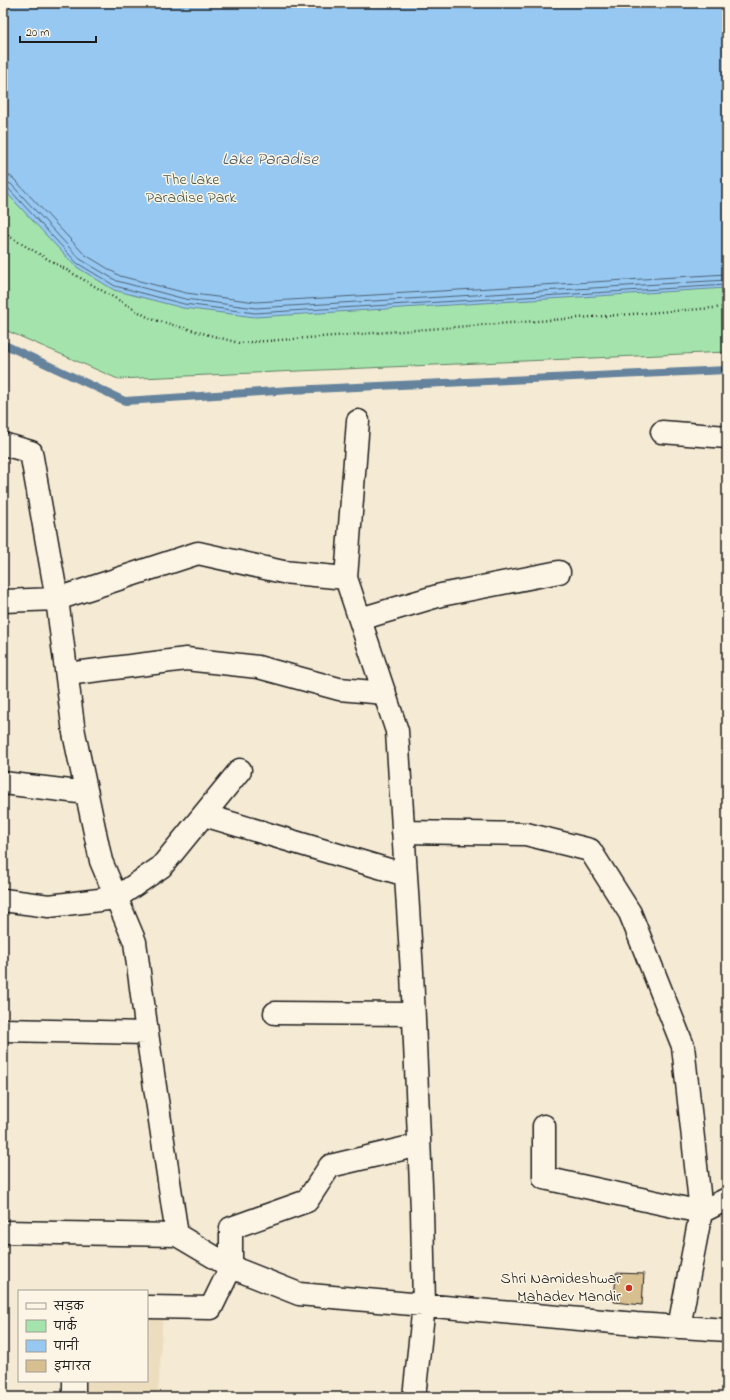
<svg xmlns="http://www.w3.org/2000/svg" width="730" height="1400" font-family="'Indie Flower','Playpen Sans Deva',sans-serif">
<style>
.built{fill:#ecddbf}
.green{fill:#a4e4ac;stroke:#608064}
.water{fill:#96c8f2;stroke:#65839c}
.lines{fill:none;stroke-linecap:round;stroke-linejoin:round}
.shore{stroke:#4d6172;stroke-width:1}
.stream{stroke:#65839c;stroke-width:8}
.building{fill:#d8bf8f;stroke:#1c1c1c}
.minor-casing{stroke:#1c1c1c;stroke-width:25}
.path{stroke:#1c1c1c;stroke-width:2.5;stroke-dasharray:1 3;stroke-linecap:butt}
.minor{stroke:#fcf5e5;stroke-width:22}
.poi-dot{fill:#c8321e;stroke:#fcf5e5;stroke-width:1.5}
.labels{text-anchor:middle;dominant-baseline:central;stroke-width:3;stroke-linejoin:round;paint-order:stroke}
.park-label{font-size:16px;fill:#455847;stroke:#fcf5e5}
.poi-label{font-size:16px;fill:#1c1c1c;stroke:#fcf5e5;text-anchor:end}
.water-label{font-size:17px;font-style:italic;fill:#475867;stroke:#fcf5e5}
</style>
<rect width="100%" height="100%" fill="#f5ead4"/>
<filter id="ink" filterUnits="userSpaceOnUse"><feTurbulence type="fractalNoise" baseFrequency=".025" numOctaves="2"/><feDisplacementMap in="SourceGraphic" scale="8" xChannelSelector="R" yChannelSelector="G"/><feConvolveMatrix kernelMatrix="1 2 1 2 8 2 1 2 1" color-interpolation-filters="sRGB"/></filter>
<g filter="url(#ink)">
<path class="built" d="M147,1313H163L158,1397H80L81,1381H147Z"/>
<path class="green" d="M3,3H727V352L118,379L3,329Z"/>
<path class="water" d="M3,3H727V288L255,317L183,308L114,290L75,266L3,189Z"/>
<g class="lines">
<path class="shore" d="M3,175L10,176L15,180L84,254L120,276L186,293L256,302L727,274
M3,181L11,184L80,259L117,281L185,299L256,308L727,280
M3,186L8,188L77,263L115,286L184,304L255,313L727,285"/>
<path class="stream" d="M3,344L125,401L291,390L727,370"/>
</g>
<path class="building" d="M616,1273L644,1274L642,1305L614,1302Z"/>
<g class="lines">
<defs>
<path id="minor" d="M358,421L346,578L397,731L412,972L422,1210L424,1305L414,1397
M662,432L727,437
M3,444L31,452L57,599L74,733L101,861L135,942L147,1033L177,1235L231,1267L299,1294L636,1324L727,1330
M3,601L57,599L198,553L283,572L346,578
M360,619L441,595L559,572
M67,674L186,659L258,667L339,689L385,693
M3,783L87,793
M204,815L406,875
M403,832L526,834L590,850L630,913L683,1046L701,1212L544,1178V1126
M3,900L49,906L116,898L161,867L240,770
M275,1013L413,1014
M3,1030L147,1033
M3,1232L177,1235
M147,1307L211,1308L231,1267V1228L307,1201L330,1166L419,1145
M679,1327L701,1212L727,1199
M74,1397V1381"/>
</defs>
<use href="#minor" class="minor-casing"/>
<path class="path" d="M3,229L10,237L151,319L239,343L727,307"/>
<use href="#minor" class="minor"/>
</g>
</g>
<circle class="poi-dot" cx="629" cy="1288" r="4"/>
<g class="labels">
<g class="park-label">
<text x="191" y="180">The Lake<tspan x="191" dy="18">Paradise Park</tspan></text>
</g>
<g class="poi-label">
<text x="621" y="1279">Shri Namideshwar<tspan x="621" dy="18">Mahadev Mandir</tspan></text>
</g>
<g class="water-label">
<text x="270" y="159">Lake Paradise</text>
</g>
</g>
<rect width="730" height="1400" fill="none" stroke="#fcf5e5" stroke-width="16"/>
<rect x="8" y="8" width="714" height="1384" fill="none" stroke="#1c1c1c" stroke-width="1.5" filter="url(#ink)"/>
<rect x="18" y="1290" width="130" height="92" fill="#fcf5e5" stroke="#a29e95"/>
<rect x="26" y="1303" width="20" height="6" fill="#fcf5e5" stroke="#a29e95"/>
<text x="54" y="1310" font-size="12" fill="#1c1c1c">सड़क</text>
<rect x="26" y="1320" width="20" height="12" fill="#a4e4ac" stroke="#a29e95"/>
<text x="54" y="1330" font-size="12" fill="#1c1c1c">पार्क</text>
<rect x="26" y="1340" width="20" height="12" fill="#96c8f2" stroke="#a29e95"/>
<text x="54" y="1350" font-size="12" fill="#1c1c1c">पानी</text>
<rect x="26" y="1360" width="20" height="12" fill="#d8bf8f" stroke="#a29e95"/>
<text x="54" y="1370" font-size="12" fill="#1c1c1c">इमारत</text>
<path d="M20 36v6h76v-6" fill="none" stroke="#1c1c1c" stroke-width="2"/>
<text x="26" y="36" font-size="12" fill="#1c1c1c" stroke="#fcf5e5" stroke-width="3" paint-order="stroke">20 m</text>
</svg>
